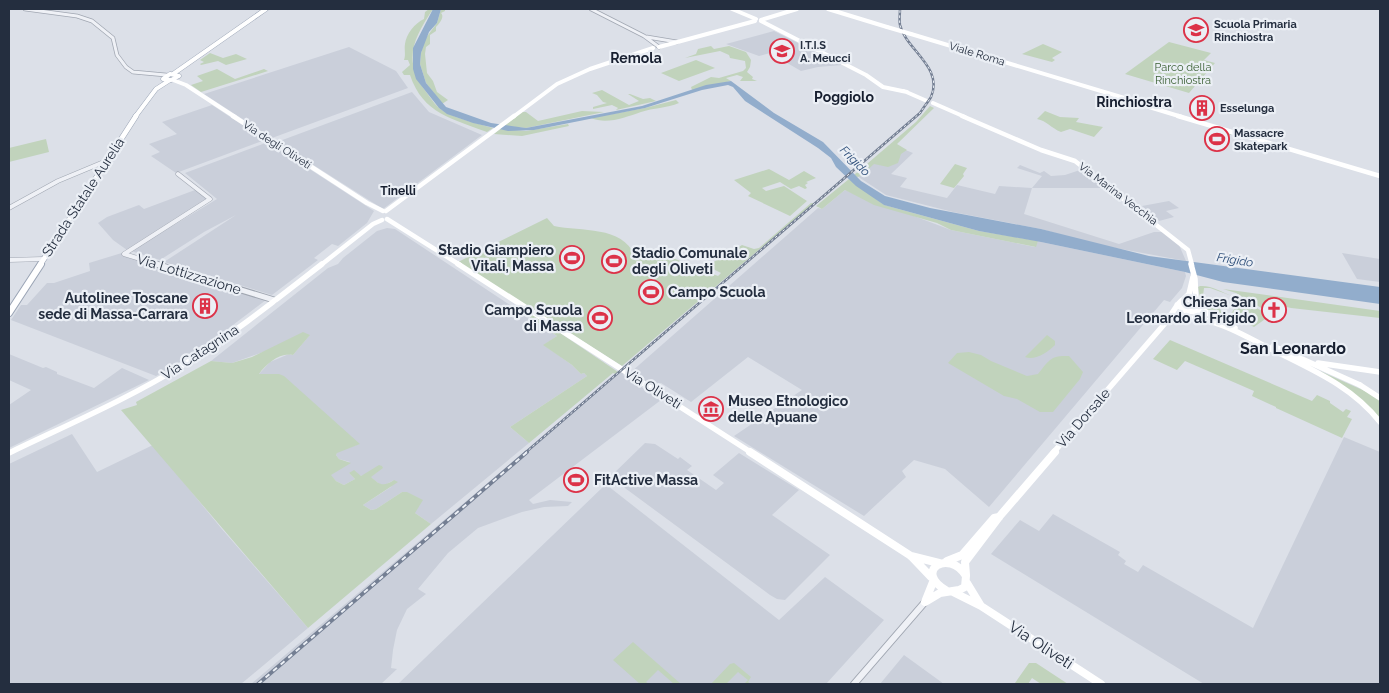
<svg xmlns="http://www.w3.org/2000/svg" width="1389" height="693" font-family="Raleway,sans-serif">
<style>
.built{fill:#cacfda}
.green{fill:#c1d3bc}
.water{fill:#92adcc}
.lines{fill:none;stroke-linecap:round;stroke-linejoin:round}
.tertiary-far3-casing{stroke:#a1a7b2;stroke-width:4.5}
.tertiary-far2-casing{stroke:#a1a7b2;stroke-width:5}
.tertiary-far1-casing{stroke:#a1a7b2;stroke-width:7}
.tertiary-casing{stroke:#a1a7b2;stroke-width:8}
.primary-far2-casing{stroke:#9aa4b5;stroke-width:5}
.primary-far1-casing{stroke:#9aa4b5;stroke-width:6}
.primary-casing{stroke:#9aa4b5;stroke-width:8}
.tertiary-far3{stroke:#eff1f6;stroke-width:3}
.tertiary-far2{stroke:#eff1f6;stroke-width:4}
.tertiary-far1{stroke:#eff1f6;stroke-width:5}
.tertiary{stroke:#eff1f6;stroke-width:6}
.secondary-far3{stroke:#fff;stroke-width:4}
.secondary-far2{stroke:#fff;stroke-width:4.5}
.secondary-far1{stroke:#fff;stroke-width:5.5}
.secondary{stroke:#fff;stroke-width:8}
.primary-far2{stroke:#fff;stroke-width:4}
.primary-far1{stroke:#fff;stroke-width:5}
.primary{stroke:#fff;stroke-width:6}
.rail-far1-casing{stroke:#747f93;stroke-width:2.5}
.rail-casing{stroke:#747f93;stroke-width:4}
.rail-far1{stroke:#ebeff5;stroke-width:1;stroke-dasharray:2.5;stroke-linecap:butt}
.rail{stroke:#ebeff5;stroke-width:2;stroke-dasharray:5;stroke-linecap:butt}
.secondary-bridge-far1{stroke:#fff;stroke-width:4}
.secondary-bridge{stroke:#fff;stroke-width:5.5}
.labels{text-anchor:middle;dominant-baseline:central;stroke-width:4.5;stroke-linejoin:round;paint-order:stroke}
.far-poi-label{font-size:11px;font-weight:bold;fill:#242e3f;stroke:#ebeff5;text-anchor:start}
.far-street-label{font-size:11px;fill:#242e3f;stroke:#ebeff5}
.far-park-label{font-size:11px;fill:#375d30;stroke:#ebeff5}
.far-water-label{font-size:12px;font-style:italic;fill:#2a4b77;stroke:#ebeff5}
.far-neighbourhood-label{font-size:12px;font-weight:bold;fill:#171f30;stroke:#ebeff5}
.far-quarter-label{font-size:14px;font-weight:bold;fill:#171f30;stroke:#ebeff5}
.street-label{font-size:14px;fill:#242e3f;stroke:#ebeff5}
.poi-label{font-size:14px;font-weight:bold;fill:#242e3f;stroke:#ebeff5;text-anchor:end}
.quarter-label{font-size:16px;font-weight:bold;fill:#171f30;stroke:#ebeff5}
.near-street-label{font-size:16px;fill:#242e3f;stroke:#ebeff5}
</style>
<rect width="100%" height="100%" fill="#dce0e8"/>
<path class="built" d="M774,31L842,65L818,67L801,71L770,53L759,56L726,44Z
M349,47L396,71L408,88L272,138L204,94Z
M412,92L429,112L482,135L383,209L277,142Z
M212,105L265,140L176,173L151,156L160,152L149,144L177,134L162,122Z
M268,142L374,211L367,223L338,246L332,244L314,258L318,260L272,295L164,262L236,215L204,232L160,260L131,251L217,199L185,173Z
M893,145L913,153L891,174L907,178L900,187L947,198L957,185L995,194L999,186L1032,188L1024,214L1119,244L1154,232H1163L1179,245L1186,261L1094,244L1041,229L953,212L886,195L857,176Z
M1020,165L1040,173L1044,171L1051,176L1065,175L1083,169L1108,188H1032L1042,176L1017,168Z
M195,190L208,199L127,250L113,240L98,223L107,217L139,205L144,209Z
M845,190L951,230L1035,247L1038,241L1041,242L1185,272L1186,276L1182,288L1170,302L1164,300L989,507L945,469L914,460L902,471L906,477L864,516L734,436L802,390L748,357L691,402L661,383L654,387L631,372L818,208L822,209Z
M1169,201L1179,208L1166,211L1174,217L1159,221L1142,206Z
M387,228L395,229L557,336L544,345L572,365L581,374L584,373L587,376L510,427L529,443L431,524L415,513L402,492L376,509L371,510L363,505L391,487L394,480L385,485H381L370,477L377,472L361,476L349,473L355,479L344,485L336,481L330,475L350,462L339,459L336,455L337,452L359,444L259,374L270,362L289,354L293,355L309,336L232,363L211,361L328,268L338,264L343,258L377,231Z
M125,252L178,273L266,300L200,350L156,376L11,320L21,305H27L47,283H54L90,271L89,263Z
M1342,253L1380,259V282L1357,279Z
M9,354L43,368L46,367L57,372V374L94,388L122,368L149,380L9,448V405L31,390L9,380Z
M624,367L628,369L623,375L661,400L529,500L533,504L550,500L572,502L568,506L544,507L522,512L478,528L448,553L418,589L426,594L407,609L397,630L393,650L391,668L397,669L381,684H251Z
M72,434L97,472L153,445L221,528L308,628L241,684H9V464Z
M1344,437L1380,452V684H1204L991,554L1020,520L1039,531L1053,514L1120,552L1118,555L1126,561L1124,564L1138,572L1143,565L1253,628Z
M645,443L655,444L678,459L680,457L692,466L687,470L716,490L724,483L713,475L739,453L799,490L772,515L830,555L785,600L777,599L770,595L610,477Z
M604,486H608L779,620L825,577L884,620L826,684H398Z
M904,655L944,684H880Z"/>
<path class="green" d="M429,9H433C413,39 402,61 427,93C432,100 437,108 445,112C458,119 479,124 493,128L487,132C453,119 423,114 410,75H404L402,72L410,65L408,60H404C406,54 404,50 405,44C406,34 415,23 424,19L425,12Z
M441,9H445V11L441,13C445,17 439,24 436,27V31L430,35V44L426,47L425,54L427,73L433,81L437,92L448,100L442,104L426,83L420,64L421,53L425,39L437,23Z
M1169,42L1211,53L1204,60L1215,63L1189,93L1125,74Z
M1043,44L1062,52L1052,58L1055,60L1052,62L1022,54Z
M711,46L714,49L729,46L746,52L751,60L750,67L747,72L753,77L752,79L757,81H740L743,77L737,75L726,78L731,81L692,90L691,87L711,77L719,78L743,71L746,68L745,61L730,58L729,55L720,51L685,58L696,54L698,49Z
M210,53L223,58L236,54L247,59L226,65L218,61L201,65L200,64L204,62L200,60Z
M696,60L715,68L679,81L661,73Z
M217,69L235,79L264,69L268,71L201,92L191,85L203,81L197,76Z
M602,90L629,105L639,101L628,94H630L643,99L650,98L656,101L616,110L618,108L612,105L593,109V107L607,103L603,102L597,95L592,93Z
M676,100L679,103C667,108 653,108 641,112C626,117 607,125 591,118L645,108Z
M930,106L934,108L897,144L907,150L901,154L898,163L888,167L874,164L861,176L857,177L854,175L916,122Z
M582,111L604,112L526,128L504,126L522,112H526L538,121Z
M1045,111L1060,117L1079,118L1076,122L1103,127L1094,137L1070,129L1061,132C1051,128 1047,121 1037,119Z
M568,124L569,126L522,136L494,134L500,129L526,131Z
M1214,128L1231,134L1220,146L1206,142L1208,140L1205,137Z
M46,139L49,152L9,162V148Z
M955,164L967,168L963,174L964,176L954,188L940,184Z
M769,169L789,180L804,171L816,178L806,182L808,183L805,185L807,188L805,189L799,186L791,189L780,182L762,188L766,191L784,186L807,201L790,216L748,196L751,193L734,180Z
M849,179L884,205L979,231L1038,241L1036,247L951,230L937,223L874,205L845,190L822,209L816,206Z
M811,203H814L622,366L458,262L547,218L554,226C581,232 622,225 635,256L650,258L658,252L718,276L721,273L707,266L742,245L754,249L759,248Z
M1200,286C1211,285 1222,292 1232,296L1210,288H1204L1203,296L1220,308L1221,312L1230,315L1241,300L1264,312L1262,314L1268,317L1254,327L1230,315L1225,321C1207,311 1201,309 1198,287Z
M1223,289L1380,311V318L1291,308L1266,302V308L1263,309L1236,293Z
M523,308L618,372L615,374L613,373L529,443L510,427L587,376L584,373L581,374L572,365L543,345L557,336L519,310Z
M303,332L310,335L293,355C280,352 266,364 259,374H279L284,376L360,444L337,453L336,455L339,459L351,463L331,475L336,481L344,485L355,479L349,473L354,470L361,476L379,465L382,466L383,468L371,477C380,485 383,487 394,480L398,482L363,505L371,510L376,509L402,492H407L423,500L415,513L431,524L308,628L121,410L137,405L136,402L211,361L232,363L252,357Z
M1047,335L1055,341V345C1048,352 1035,361 1025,357Z
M1170,340L1312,401L1317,395L1330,401V403L1343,412L1346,409L1351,411L1347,417L1352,419L1342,438L1276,408V407L1252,396L1254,391L1185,361L1177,370L1153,359Z
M969,352L981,355L991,361L1027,376L1038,374C1049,360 1051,355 1069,356L1083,372L1080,379L1053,412H1040L1017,399L1004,396L948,363L957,353Z
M1320,371L1376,396L1380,399L1379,408L1380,419Z
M633,642L681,684H674L658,670L646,682L649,684H640L613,660Z
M734,663L751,677L748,682L751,684H744L748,680L738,672L726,684H711L730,664Z
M1029,663H1036L1068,684H1041L1032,678L1028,684L1015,683Z"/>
<path class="water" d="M433,9H441L437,23L429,32L421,53L420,64L426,83L446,107L491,123L526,128L642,106L706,85L731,81L774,113L823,142L861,181L885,196L930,208L1041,229L1149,256L1380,287V304L1223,282L1185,272L1041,242L979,231L884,205L856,186L836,167L831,158L818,148L745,101L733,87L728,85L702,90L645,108L534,130L508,131L473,123L447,114L439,108L416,79L413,69V48Z"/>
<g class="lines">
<defs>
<path id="tertiary-far3" d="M25,9L77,16L92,21L113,38L117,55L126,67L133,72L166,75
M591,9L644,36L659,47
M647,37L677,42"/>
<path id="tertiary-far2" d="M9,208L58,181L106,161
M9,260L43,259
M160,265L124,254L210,199L178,174"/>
<path id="tertiary-far1" d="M156,264L274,300"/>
<path id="tertiary" d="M854,684L925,602"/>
<path id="primary-far2" d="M170,74L179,76L171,80L163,79Z
M173,74L266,9
M135,117L156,89L170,80"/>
<path id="primary-far1" d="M40,265L136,116"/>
<path id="primary" d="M9,313L41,264"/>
</defs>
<use href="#tertiary-far3" class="tertiary-far3-casing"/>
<use href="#tertiary-far2" class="tertiary-far2-casing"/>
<use href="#tertiary-far1" class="tertiary-far1-casing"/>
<use href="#tertiary" class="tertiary-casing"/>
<use href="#primary-far2" class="primary-far2-casing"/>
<use href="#primary-far1" class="primary-far1-casing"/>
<use href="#primary" class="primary-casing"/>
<use href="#tertiary-far3" class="tertiary-far3"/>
<use href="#tertiary-far2" class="tertiary-far2"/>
<use href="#tertiary-far1" class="tertiary-far1"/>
<use href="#tertiary" class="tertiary"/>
<path class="secondary-far3" d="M732,9L756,19
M828,9L887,27
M761,20L797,9
M761,21L866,75L883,87L907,92
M911,34L1131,100
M659,47L755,21
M173,80L186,85L235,117
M904,91L927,101
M933,103L965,117
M1136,103L1182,117
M513,117L557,84L590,69L653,48"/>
<path class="secondary-far2" d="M233,116L367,203L383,211
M962,116L1041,150L1075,161L1188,250L1192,265
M1178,116L1380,176
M386,211L514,116
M387,219L460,265
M321,265L373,224L382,220"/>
<path class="secondary-far1" d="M458,264L752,453
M1191,264L1195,279L1196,303
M1183,300L1189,294L1193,277
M1198,306L1213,317L1235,328
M1171,320C1183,318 1193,317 1205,320C1227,325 1249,338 1269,348C1310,369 1351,385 1380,422
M1273,346L1360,385
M1318,363L1380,372
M9,453C67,425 128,399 183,365C232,335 277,299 322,264
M1053,453L1167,321C1176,309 1183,285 1199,309L1197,312L1186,311L1177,305"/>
<path class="secondary" d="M750,452L911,556L931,577
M911,556L939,563
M947,561L962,555L994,518L999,517
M966,575L965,562L999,517L1055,452
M933,582L925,602L940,593L959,590L965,587L966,576C949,548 912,571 947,591
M967,583L981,606
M953,592L981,606L1101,684"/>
<use href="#primary-far2" class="primary-far2"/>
<use href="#primary-far1" class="primary-far1"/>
<use href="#primary" class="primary"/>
<defs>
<path id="rail-far1" d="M525,453L920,113C923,108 928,102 931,97C944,67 906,50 900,25C899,20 900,14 900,9"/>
<path id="rail" d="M258,684L527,452"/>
</defs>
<use href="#rail-far1" class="rail-far1-casing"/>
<use href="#rail" class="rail-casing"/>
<use href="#rail-far1" class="rail-far1"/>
<use href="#rail" class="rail"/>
<path class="secondary-bridge-far1" d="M887,27L911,34"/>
<path class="secondary-bridge" d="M1360,385L1380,398"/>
</g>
<defs>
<symbol id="school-ring" viewBox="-11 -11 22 22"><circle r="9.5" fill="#ebeff5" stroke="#dc3248" stroke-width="1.5"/><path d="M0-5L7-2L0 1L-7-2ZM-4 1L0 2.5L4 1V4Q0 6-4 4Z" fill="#dc3248"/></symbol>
<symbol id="building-ring" viewBox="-11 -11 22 22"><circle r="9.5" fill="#ebeff5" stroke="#dc3248" stroke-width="1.5"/><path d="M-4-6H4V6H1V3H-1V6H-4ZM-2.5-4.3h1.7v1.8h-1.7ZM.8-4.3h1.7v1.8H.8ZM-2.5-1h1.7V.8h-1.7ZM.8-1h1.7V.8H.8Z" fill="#dc3248"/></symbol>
<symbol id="stadium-ring" viewBox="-11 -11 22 22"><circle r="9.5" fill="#ebeff5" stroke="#dc3248" stroke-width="1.5"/><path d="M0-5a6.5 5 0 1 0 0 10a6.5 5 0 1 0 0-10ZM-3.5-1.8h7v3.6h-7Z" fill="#dc3248"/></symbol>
<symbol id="church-ring" viewBox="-11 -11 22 22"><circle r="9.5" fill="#ebeff5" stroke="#dc3248" stroke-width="1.5"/><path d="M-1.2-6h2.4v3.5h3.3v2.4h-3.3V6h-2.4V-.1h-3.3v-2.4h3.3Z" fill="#dc3248"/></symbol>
<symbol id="museum-ring" viewBox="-11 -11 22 22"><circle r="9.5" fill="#ebeff5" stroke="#dc3248" stroke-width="1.5"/><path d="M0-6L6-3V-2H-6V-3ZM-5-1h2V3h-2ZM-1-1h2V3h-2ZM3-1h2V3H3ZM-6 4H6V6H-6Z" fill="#dc3248"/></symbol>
</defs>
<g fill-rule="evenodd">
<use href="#school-ring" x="1182" y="16" width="28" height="28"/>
<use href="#school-ring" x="768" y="37" width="28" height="28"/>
<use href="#building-ring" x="1188" y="94" width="28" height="28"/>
<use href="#stadium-ring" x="1203" y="125" width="28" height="28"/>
<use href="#stadium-ring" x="558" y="244" width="28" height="28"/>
<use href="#stadium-ring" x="600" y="247" width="28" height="28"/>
<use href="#stadium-ring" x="637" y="278" width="28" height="28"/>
<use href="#building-ring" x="191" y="292" width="28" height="28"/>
<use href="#church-ring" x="1260" y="296" width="28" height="28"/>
<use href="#stadium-ring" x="586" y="304" width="28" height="28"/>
<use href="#museum-ring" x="697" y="395" width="28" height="28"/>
<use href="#stadium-ring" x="562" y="466" width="28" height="28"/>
</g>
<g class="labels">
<g class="far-poi-label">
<text x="1214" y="24">Scuola Primaria<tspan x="1214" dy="13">Rinchiostra</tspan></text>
<text x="800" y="45">I.T.I.S<tspan x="800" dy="13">A. Meucci</tspan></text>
<text x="1220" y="108">Esselunga</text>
<text x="1234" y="133">Massacre<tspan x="1234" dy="13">Skatepark</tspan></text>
</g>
<g class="far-street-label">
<text transform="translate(977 54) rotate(17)">Viale Roma</text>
<text transform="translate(277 145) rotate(33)">Via degli Oliveti</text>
<text transform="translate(1118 194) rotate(37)">Via Marina Vecchia</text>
</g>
<g class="far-park-label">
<text x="1183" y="67">Parco della<tspan x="1183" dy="13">Rinchiostra</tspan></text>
</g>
<g class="far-water-label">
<text transform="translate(855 161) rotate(45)">Frigido</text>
<text transform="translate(1235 260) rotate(9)">Frigido</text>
</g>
<g class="far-neighbourhood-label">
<text x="398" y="191">Tinelli</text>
</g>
<g class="far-quarter-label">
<text x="636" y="58">Remola</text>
<text x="844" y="97">Poggiolo</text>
<text x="1134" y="102">Rinchiostra</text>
</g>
<g class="street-label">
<text transform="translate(83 197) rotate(-57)">Strada Statale Aurelia</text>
<text transform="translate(189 274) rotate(17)">Via Lottizzazione</text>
<text transform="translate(200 352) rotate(-33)">Via Catagnina</text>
<text transform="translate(653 388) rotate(32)">Via Oliveti</text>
<text transform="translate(1083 418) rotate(-49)">Via Dorsale</text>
</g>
<g class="poi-label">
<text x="554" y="250">Stadio Giampiero<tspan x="554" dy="16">Vitali, Massa</tspan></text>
<text x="632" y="253" text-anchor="start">Stadio Comunale<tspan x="632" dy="16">degli Oliveti</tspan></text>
<text x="668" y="292" text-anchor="start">Campo Scuola</text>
<text x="188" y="298">Autolinee Toscane<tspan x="188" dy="16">sede di Massa-Carrara</tspan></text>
<text x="1256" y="302">Chiesa San<tspan x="1256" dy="16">Leonardo al Frigido</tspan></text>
<text x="582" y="310">Campo Scuola<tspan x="582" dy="16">di Massa</tspan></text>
<text x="728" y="401" text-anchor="start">Museo Etnologico<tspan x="728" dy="16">delle Apuane</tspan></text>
<text x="594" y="480" text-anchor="start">FitActive Massa</text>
</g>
<g class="quarter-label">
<text x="1293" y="348">San Leonardo</text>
</g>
<g class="near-street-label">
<text transform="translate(1041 645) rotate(33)">Via Oliveti</text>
</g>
</g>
<rect width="1389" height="693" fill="none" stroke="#242e3f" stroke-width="20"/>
</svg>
